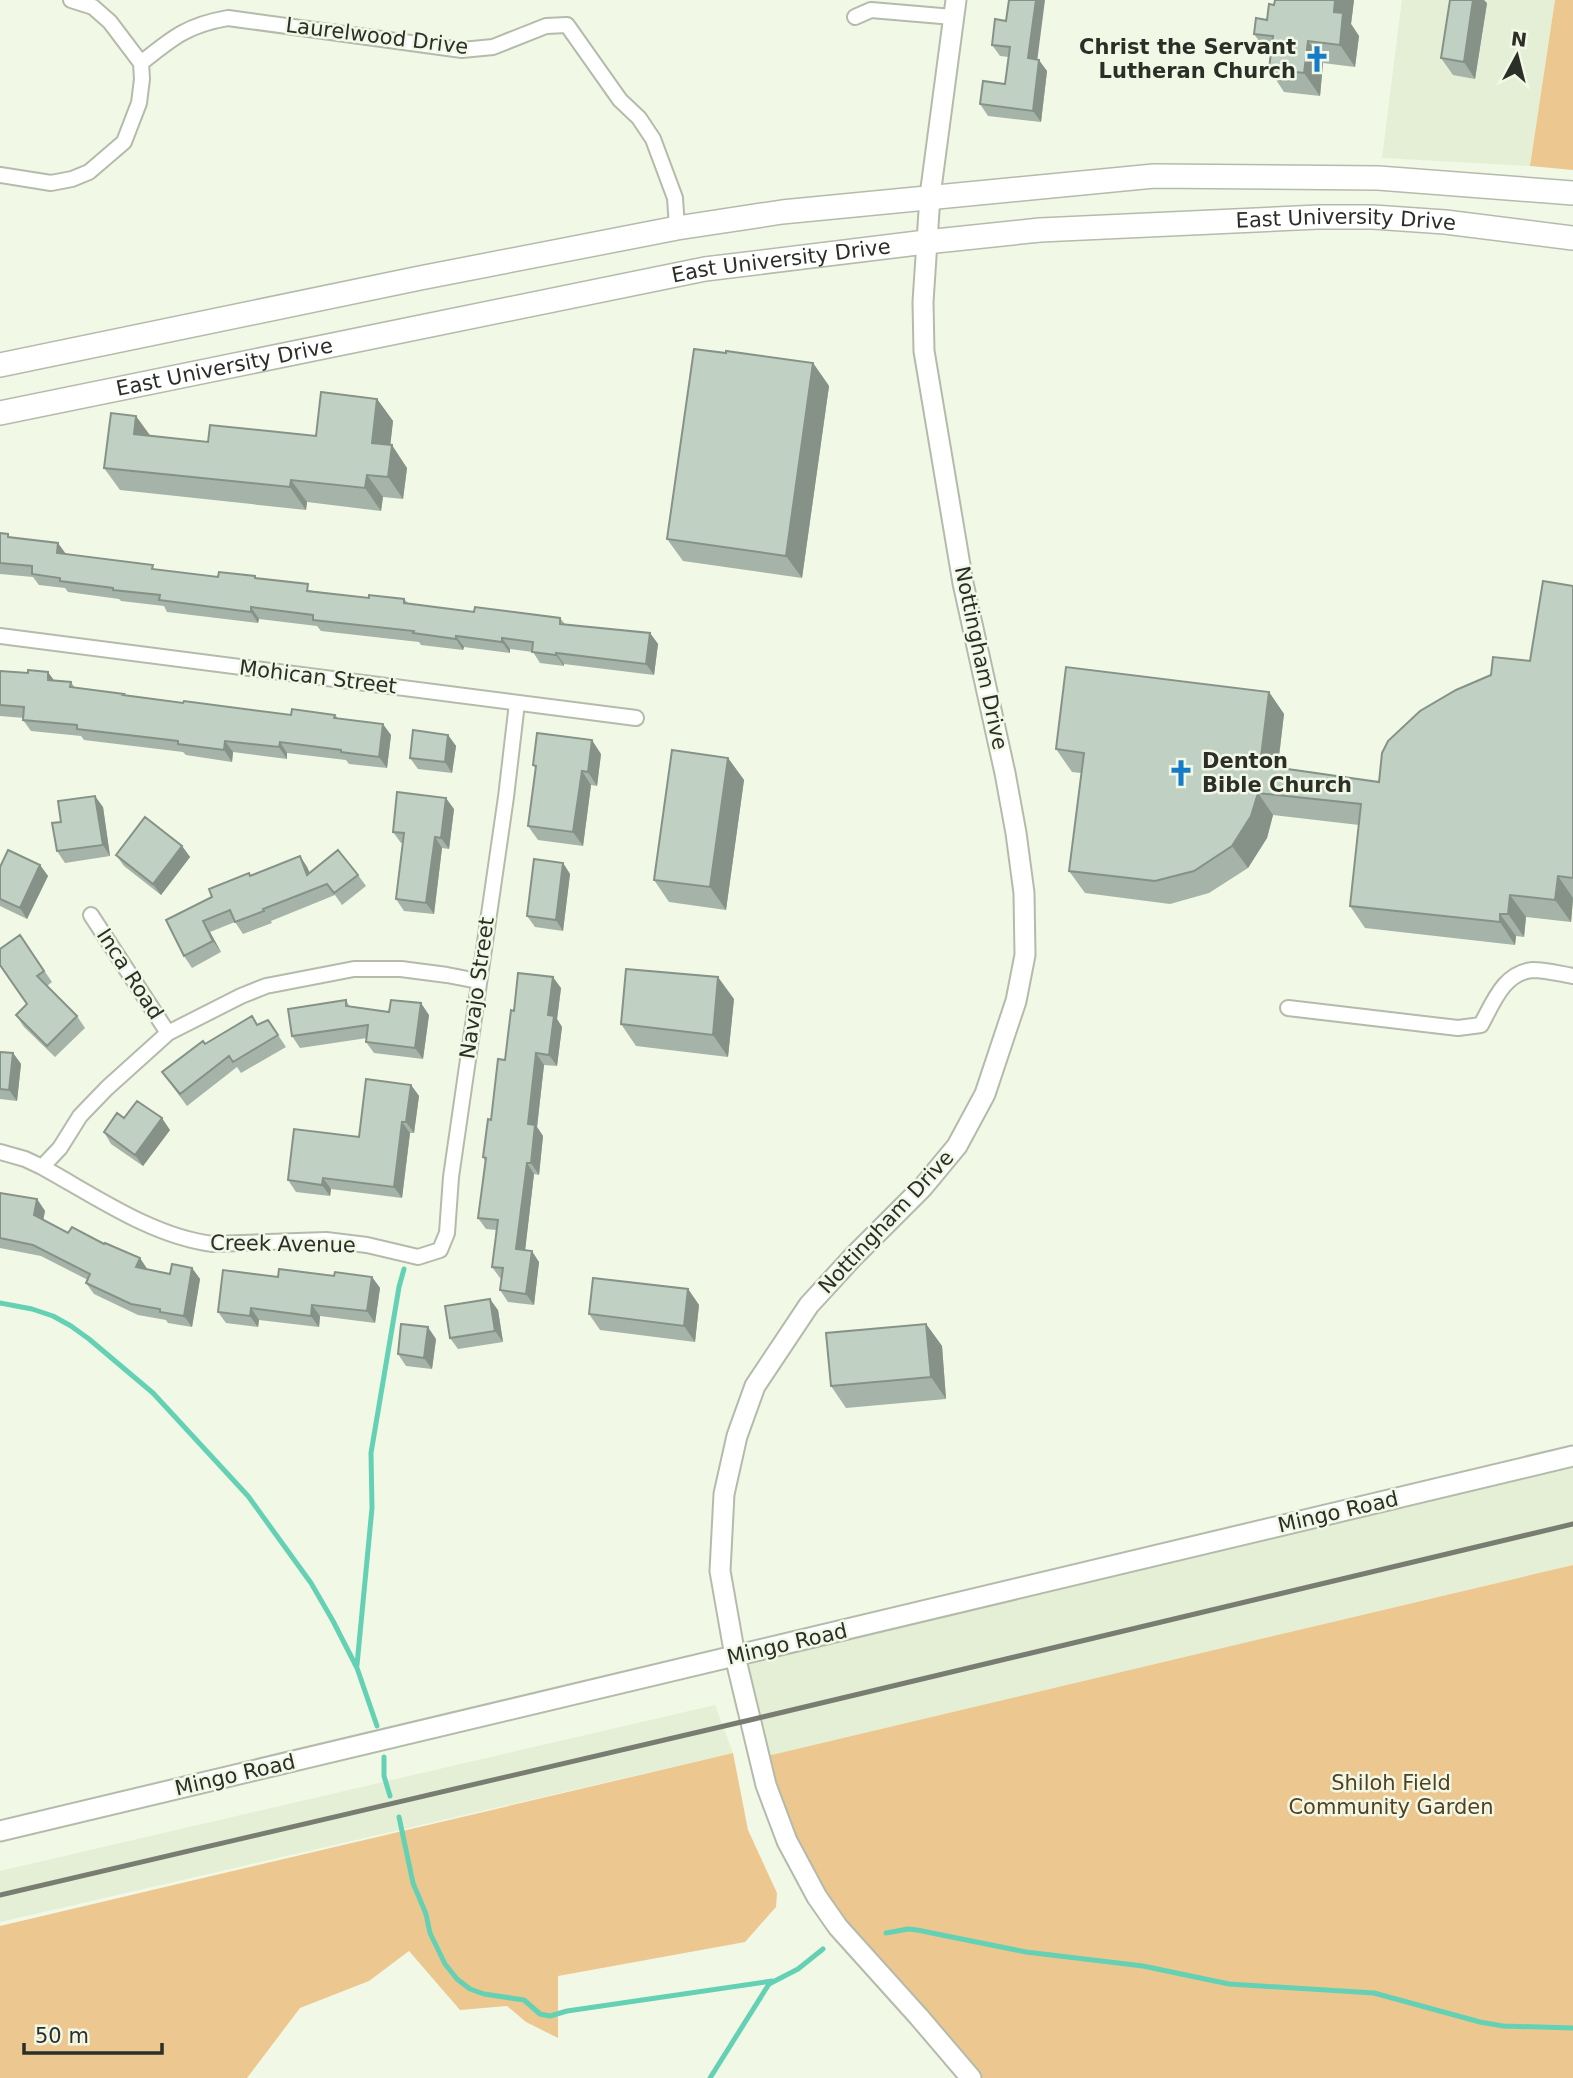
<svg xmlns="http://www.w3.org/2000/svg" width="1573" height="2078" font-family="'DejaVu Sans',sans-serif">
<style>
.built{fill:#e4efd5}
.green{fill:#edc790}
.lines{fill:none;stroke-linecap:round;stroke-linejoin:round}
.stream{stroke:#64d1b5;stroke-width:5}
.minor-casing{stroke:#b4bbaa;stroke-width:18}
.tertiary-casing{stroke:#b4bbaa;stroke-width:23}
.primary-casing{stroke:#b4bbaa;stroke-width:26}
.minor{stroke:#fff;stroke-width:14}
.tertiary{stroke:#fff;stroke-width:19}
.primary{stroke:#fff;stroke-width:23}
.rail{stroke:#787c71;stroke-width:5}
.wall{fill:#a5b3a8}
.shaded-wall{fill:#869288}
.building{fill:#c0d0c3;stroke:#869288;stroke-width:2}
.labels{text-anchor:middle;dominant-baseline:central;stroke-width:5;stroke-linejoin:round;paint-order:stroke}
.street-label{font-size:21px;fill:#2c2f28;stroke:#f1f8e6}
.poi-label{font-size:21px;font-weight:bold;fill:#2c2f28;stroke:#f1f8e6;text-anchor:end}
.park-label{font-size:21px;fill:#543f1e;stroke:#f1f8e6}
</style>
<rect width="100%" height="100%" fill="#f1f8e6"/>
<path class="built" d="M1402,0H1555L1530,166L1382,158Z
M1573,1456V1565L759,1758L735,1656Z
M715,1705L733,1753L0,1922V1871Z"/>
<path class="green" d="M1555,0H1573V170L1530,166Z
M1573,1565V2078H971L817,1898L759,1758Z
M733,1753L748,1830L777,1893L776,1907L745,1942L558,1976V2038L526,2022L507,2006L460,2010L409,1951L369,1981L300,2008L247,2078H0V1926Z"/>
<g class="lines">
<path class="stream" d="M0,1303L32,1309L53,1316L71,1326L89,1339L153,1393L248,1496L311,1583L333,1621L357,1668L377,1726
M357,1665L372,1508L371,1453L399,1287L404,1269
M384,1757V1776L390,1796
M399,1817L413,1883L426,1914L430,1933L445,1964L457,1979L470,1989L484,1994L524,2000L540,2014L550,2016L567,2011L772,1981
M886,1933L908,1929L917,1930L1026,1952L1143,1966L1229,1984L1374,1993L1480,2022L1503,2026L1573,2028
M710,2078L769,1984L798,1969L823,1949"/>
<defs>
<path id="minor" d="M71,0L93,7L110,22L141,63
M855,17L871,10L953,17
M141,63C172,38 187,25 228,18L462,50L493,47L546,26L567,25L620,100L639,118L653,139L675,198L677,228
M0,175L51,183L72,179L89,172L124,142L139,103L142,79L141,63
M0,636L636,718
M91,915L168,1033
M1288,1008L1458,1028L1481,1025C1493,1003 1504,972 1533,970C1546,970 1561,974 1573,976
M0,1152L25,1159L42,1167C95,1196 153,1237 213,1244L326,1240L367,1245L418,1257L440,1250L447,1233L451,1177L506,797L517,703
M42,1167L60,1148L80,1116L107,1088L168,1033L241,996L266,986L354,969H401L447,975L478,981"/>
<path id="tertiary" d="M956,0L930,196L923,302L924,351L963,583L1005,773L1016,833L1024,893L1025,955L1016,1001L985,1094L957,1146L923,1187L853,1257L809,1305L755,1386L737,1436L724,1494L720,1571L735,1656L766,1785L787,1841L817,1897L838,1927L919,2017L971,2078
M0,1831L1573,1456"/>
<g id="primary">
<path d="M0,365L420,278L677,228L782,212L1154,176L1378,178L1573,193"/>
<path id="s1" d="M0,413L705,269L926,242L1040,230L1318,217H1373L1445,222L1573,238"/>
</g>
</defs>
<use href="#minor" class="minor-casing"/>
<use href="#tertiary" class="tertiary-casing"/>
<use href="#primary" class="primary-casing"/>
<use href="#minor" class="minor"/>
<use href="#tertiary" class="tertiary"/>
<use href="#primary" class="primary"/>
<path class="rail" d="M0,1895L750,1720L1573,1524"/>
</g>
<path class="wall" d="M1275,0H1354L1351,24L1359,36L1355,67L1323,63L1320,96L1284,92L1269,69L1270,56L1254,34L1267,20L1274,5Z
M1487,3L1475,79L1453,75L1441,58Z
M1006,21L1047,71L1041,122L988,116L980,104L1005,84L1009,57L1000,56L992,45Z
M726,353L813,363L829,386L802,578L683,561L667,539Z
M377,399L393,421L390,445L407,468L403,499L383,497L381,511L307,502L306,510L120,490L104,468L150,436L208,442L316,436Z
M0,533L8,534L10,537L66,554L156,570L218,577L255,576L256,578L313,591L369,598L404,599L408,603L474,612L560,618L565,624L650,633L658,644L654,675L564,664V666L540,663L533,652L510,649V653L464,647L463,650L421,645L419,642L321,631L317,626L259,619L258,623L167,612L164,606L121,601L119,599L68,592L65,588L39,585L33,577L0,574Z
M1573,586V900L1571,922L1526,917L1524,937L1516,936L1515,945L1365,928L1350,906L1359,825L1273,815L1267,838L1248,868L1209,893L1170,904L1085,893L1069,871L1081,773L1072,772L1056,749L1269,692L1284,714L1278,767L1379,782L1530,661Z
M0,671L54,680L71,682L75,688L124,694L125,696L291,715H335L338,718L391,735L387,768L349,764L346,760L287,753V759L233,752L232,762L186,755L183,752L84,740L81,736L31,731L23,720L24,718L0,716Z
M448,735L456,746L452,773L418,769L410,758Z
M601,754L597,786L591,785L583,846L538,840L528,826L536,769L533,765Z
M728,758L744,780L726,910L669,902L654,880Z
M103,807L110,856L65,863L57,851L61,822Z
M454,809L449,849L442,848L434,914L404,911L396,899L403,843H401L393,832Z
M182,846L190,857L161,895L124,866L116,855Z
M300,856L307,867L310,873L358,875L366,886L342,905L335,895L271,921L272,923L243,934L235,922L210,932L221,952L192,968L184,956L212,897L251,875Z
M563,863L570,874L563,931L535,927L527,916Z
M40,865L48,876L27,919L0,906V867Z
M20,935L52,982L47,986L77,1016L85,1028L55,1057L24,1027L16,1015L27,1004Z
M561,988L557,1019L562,1027L557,1066L544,1065L537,1127L543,1136L539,1175L534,1174L525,1250L539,1262L534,1305L508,1302L500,1290L502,1279L500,1278L492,1267L496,1230L486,1229L478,1218L485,1161L483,1157L505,1060L514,1011Z
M734,999L728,1057L636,1046L621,1024Z
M346,1000L350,1007L389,1012L429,1015L423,1059L374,1053L366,1042L367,1038L300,1048L292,1036Z
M268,1020L286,1047L241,1073L237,1067L187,1106L162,1072L205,1044Z
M0,1052L13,1053L21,1064L17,1101L0,1099Z
M411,1085L419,1096L414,1133H410L402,1198L331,1189L330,1196L296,1192L288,1180L359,1137Z
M124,1118L170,1130L143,1166L111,1144L104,1132Z
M0,1193L37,1199L45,1211L43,1220L68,1233L148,1269L170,1274L192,1268L200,1279L192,1327L168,1323L166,1320L138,1315L94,1294L86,1283L88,1280L41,1256L0,1248Z
M334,1276L372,1277L380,1288L375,1323L320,1316L319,1327L259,1320L258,1327L226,1323L218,1312L278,1277Z
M688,1289L699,1305L695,1342L600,1330L589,1314Z
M498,1310L503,1342L458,1349L450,1338Z
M926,1324L942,1346L946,1399L846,1408L831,1386Z
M436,1339L432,1369L406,1366L398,1354Z"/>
<path class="shaded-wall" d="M1036,0H1045L1036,70L1028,58Z
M1335,0H1354L1351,24L1359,36L1355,67L1340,45L1334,12Z
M1473,0H1484L1487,3L1475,79L1464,62Z
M1308,41L1323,63L1320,96L1304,73Z
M1039,60L1047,71L1041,122L1033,111Z
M813,363L829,386L802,578L786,556Z
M377,399L393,421L388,466L372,443Z
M136,416L152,438L134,434Z
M392,445L407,468L403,499L388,477Z
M367,475L383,497L381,511L365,488Z
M291,480L307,502L306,510L290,487Z
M58,543L66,554L57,553Z
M251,607L259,619L258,623L251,612Z
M650,633L658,644L654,675L646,664Z
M456,636L464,647L463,650L456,639Z
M502,638L510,649V653L502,642Z
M556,653L564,664V666L556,655Z
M48,672L56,683L48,680Z
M1269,692L1284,714L1275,787L1260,765Z
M383,724L391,735L387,768L379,757Z
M448,735L456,746L452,773L445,762Z
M592,740L601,754L597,786L588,772Z
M225,741L233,752L232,762L224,750Z
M280,742L287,753V759L279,747Z
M728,758L744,780L726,910L710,887Z
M582,771L591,785L583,846L573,832Z
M1258,793L1273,815L1267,838L1248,868L1232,846Z
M95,796L103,807L110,856L103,845Z
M446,798L454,809L449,849L441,838Z
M435,837L442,848L434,914L426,903Z
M182,846L190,857L161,895L153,884Z
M300,856L307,867L315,886L307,875Z
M563,863L570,874L563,931L556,920Z
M40,865L48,876L27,919L20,908Z
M1558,876L1573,898L1571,922L1555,900Z
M1510,895L1526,917L1524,937L1508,914Z
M1500,914L1516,936L1515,945L1500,922Z
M203,921L210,932L221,952L213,941Z
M553,977L561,988L557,1019L562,1027L557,1066L549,1055L548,1015Z
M718,977L734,999L728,1057L713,1035Z
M421,1003L429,1015L423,1059L415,1048Z
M13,1053L21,1064L17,1101L9,1090Z
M536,1053L544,1065L537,1127L543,1136L539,1175L531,1163L528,1124Z
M411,1085L419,1096L414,1133L406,1122Z
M162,1118L170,1130L143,1166L135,1155Z
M402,1122L410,1133L402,1198L394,1187Z
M527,1163L534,1174L524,1260L516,1249Z
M323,1178L331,1189L330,1196L322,1185Z
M37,1199L45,1211L42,1226L34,1215Z
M532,1251L539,1262L534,1305L526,1294Z
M140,1258L148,1270L136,1267Z
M192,1268L200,1279L192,1327L184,1316Z
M372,1277L380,1288L375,1323L367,1311Z
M688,1289L699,1305L695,1342L684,1326Z
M490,1299L498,1310L503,1342L495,1331Z
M312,1305L320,1316L319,1327L311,1316Z
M251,1308L259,1320L258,1327L250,1316Z
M926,1324L942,1346L946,1399L931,1377Z
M428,1327L436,1339L432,1369L424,1358Z"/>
<path class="building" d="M1009,0H1036L1028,58L1039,60L1033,111L980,104L983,81L1005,84L1010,47L992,45L995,19L1006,21Z
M1275,0H1335L1334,12L1343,13L1340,45L1308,41L1304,73L1269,69L1273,36L1254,34L1256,18L1267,20L1269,4L1274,5Z
M1450,0H1473L1464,62L1441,58Z
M694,349L726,353V351L813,363L786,556L667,539Z
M321,392L377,399L372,443L392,445L388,477L367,475L365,488L291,480L290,487L104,468L111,413L136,416L134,434L208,442L210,425L316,436Z
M0,533L8,534V537L58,543L57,553L153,565L152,569L218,577L219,572L255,576V578L308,584L307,591L369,598V595L404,599V603L474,612L475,607L560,618V624L650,633L646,664L556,653V655L532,652L533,642L502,638V642L456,636V639L413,633L414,631L313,620V615L251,607V612L159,600L160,595L113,590V588L60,581V578L32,574V566L0,563Z
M1543,581L1573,586V878L1558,876L1555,900L1510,895L1508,914H1500V922L1350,906L1361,804L1258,793L1251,816L1232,846L1194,871L1155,881L1069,871L1084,753L1056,749L1066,667L1269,692L1260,765L1379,782L1382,753L1388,741L1420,711L1456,690L1491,675L1493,657L1530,661Z
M28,670L48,672V680L71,682L70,687L124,694L123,695L183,703L184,701L291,715L292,709L335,715L334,718L383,724L379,757L341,752V750L280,742L279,747L225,741L224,750L178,744V741L77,729V725L23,720L24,707L0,705V671L28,673Z
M413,730L448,735L445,762L410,758Z
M537,733L592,740L588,772L582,771L573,832L528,826L536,766L533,765Z
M672,750L728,758L710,887L654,880Z
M397,792L446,798L441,838L435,837L426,903L396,899L404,833L393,832Z
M95,796L103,845L57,851L52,823L61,822L58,801Z
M145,817L182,846L153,884L116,855Z
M8,850L40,865L20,908L0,899V867Z
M338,850L358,875L334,893L327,884L263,909L264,911L235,922L230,910L203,921L213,941L184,956L166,920L212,897L209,889L249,873L250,876L300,856L307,875Z
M534,859L563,863L556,920L527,916Z
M20,935L44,971L37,976L77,1016L47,1046L16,1015L27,1004L0,965V949Z
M626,969L718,977L713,1035L621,1024Z
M518,973L553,977L548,1015L554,1016L549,1055L536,1053L528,1124L535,1125L531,1163H527L516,1249L532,1251L526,1294L500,1290L503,1268L492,1267L498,1220L478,1218L486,1158L483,1157L488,1119L491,1120L498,1059L505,1060L511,1010L514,1011Z
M346,1000V1006L389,1012L391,1000L421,1003L415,1048L366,1042L368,1025L292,1036L288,1009Z
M252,1016L257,1025L268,1020L278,1035L233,1062L229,1056L180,1094L162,1072L203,1041L205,1044Z
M0,1052L13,1053L9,1090L0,1089Z
M366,1079L411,1085L406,1122H402L394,1187L323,1178L322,1185L288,1180L294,1129L359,1137Z
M137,1101L162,1118L135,1155L104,1132L117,1113L124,1118Z
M0,1193L37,1199L34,1215L68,1233L72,1227L104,1244L105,1243L140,1258L136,1267L170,1274L172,1264L192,1268L184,1316L160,1312V1309L131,1304L86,1283L90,1274L33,1245L0,1238Z
M279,1269L334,1276L335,1272L372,1277L367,1311L312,1305L311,1316L251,1308L250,1316L218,1312L223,1270L278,1277Z
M593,1278L688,1289L684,1326L589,1314Z
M490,1299L495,1331L450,1338L445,1306Z
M401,1324L428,1327L424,1358L398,1354Z
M926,1324L931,1377L831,1386L826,1333Z"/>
<defs>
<symbol id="church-bare" viewBox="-9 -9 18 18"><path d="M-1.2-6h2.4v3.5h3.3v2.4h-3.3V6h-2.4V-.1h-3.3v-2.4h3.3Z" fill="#177cc7" stroke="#f1f8e6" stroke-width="2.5" paint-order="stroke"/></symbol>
</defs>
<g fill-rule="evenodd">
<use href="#church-bare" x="1298" y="40" width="38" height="38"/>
<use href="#church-bare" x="1162" y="754" width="38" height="38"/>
</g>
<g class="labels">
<g class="street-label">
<text transform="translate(377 36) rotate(7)">Laurelwood Drive</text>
<text stroke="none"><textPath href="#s1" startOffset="1363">East University Drive</textPath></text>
<text stroke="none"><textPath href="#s1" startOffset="796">East University Drive</textPath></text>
<text stroke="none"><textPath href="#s1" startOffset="229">East University Drive</textPath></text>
<text transform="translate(981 658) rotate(78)">Nottingham Drive</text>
<text transform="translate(318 677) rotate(7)">Mohican Street</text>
<text transform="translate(130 974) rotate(57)">Inca Road</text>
<text transform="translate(477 988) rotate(-82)">Navajo Street</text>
<text transform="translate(886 1222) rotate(-47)">Nottingham Drive</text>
<text transform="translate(283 1244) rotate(1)">Creek Avenue</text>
<text transform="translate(1338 1512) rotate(-13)">Mingo Road</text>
<text transform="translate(787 1644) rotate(-13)">Mingo Road</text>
<text transform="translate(235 1775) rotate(-13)">Mingo Road</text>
</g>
<g class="poi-label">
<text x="1296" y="47">Christ the Servant<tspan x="1296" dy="24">Lutheran Church</tspan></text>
<text x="1202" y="761" text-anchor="start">Denton<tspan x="1202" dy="24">Bible Church</tspan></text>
</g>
<g class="park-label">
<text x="1391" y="1783">Shiloh Field<tspan x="1391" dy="24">Community Garden</tspan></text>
</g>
</g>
<g transform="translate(1517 56) rotate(7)" stroke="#f1f8e6" stroke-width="5" paint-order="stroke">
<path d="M0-5L12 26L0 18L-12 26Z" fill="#2c2f28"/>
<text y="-10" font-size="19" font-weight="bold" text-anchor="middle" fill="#2c2f28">N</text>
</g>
<path d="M24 2043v10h138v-10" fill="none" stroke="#2c2f28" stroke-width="3.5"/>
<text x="35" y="2043" font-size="21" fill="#2c2f28" stroke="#f1f8e6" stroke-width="5" paint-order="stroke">50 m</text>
</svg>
